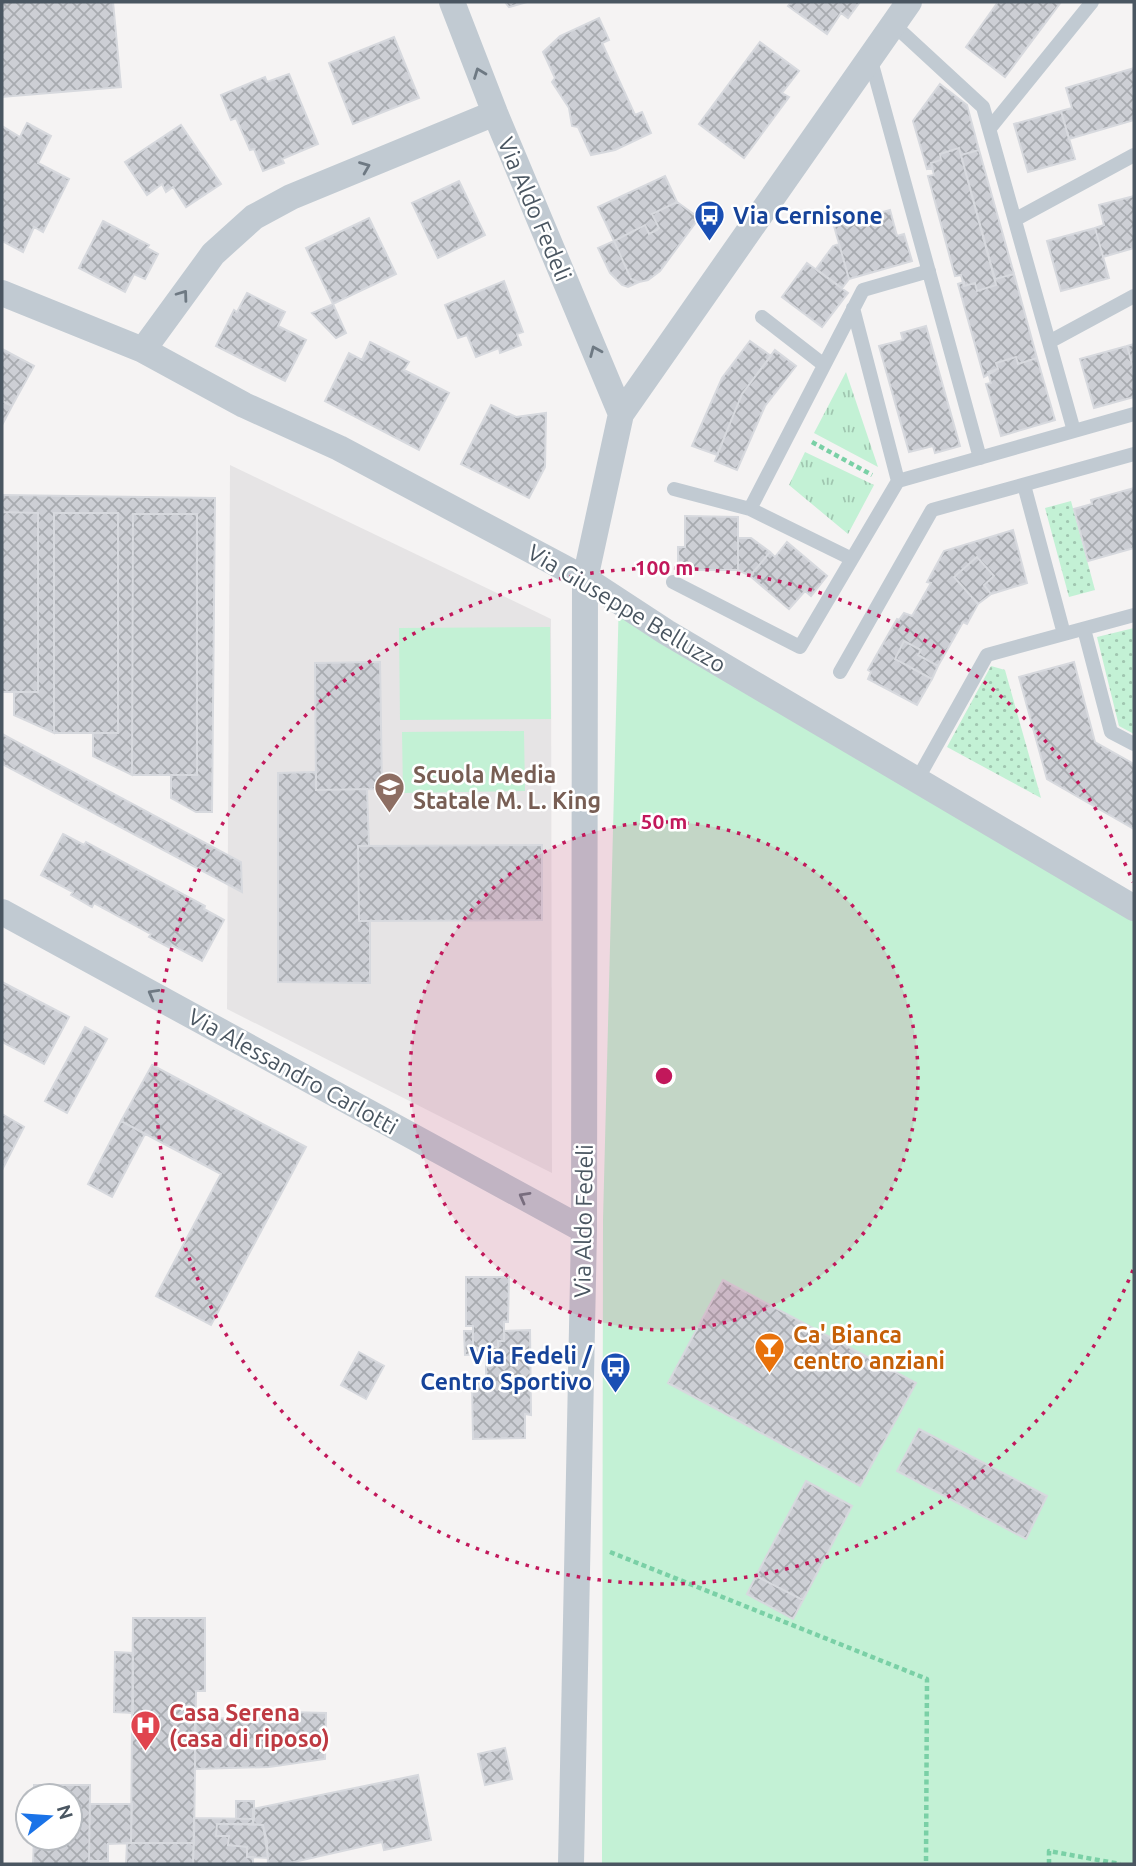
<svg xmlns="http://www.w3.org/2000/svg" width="1136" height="1866" font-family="Ubuntu,sans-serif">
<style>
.education{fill:#e6e4e5}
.grass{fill:url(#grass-tufts)}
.garden{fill:url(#garden-dots)}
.pitch{fill:#c3f1d5}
.building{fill:url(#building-cross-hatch);stroke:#d7d9de;stroke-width:2}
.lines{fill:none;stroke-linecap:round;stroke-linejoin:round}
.path{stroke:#7ad0a6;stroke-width:4.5;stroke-dasharray:5 3.5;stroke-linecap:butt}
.service{stroke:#c1cad2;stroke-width:14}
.minor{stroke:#c1cad2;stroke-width:26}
.oneway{stroke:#6e7983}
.ring{fill:none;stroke:#c2185b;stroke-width:3.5;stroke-dasharray:3.5 7}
.labels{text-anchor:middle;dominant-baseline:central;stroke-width:5;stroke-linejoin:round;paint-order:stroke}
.street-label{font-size:23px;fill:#4a5661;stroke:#fff}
.transit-label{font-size:23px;font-weight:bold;fill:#164399;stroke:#fff;text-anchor:start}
.education-label{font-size:23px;font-weight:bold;fill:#785e54;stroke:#fff;text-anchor:start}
.food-label{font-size:23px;font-weight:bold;fill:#c56008;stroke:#fff;text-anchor:start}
.health-label{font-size:23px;font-weight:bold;fill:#be3a42;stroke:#fff;text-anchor:start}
.centre{fill:#c2185b;stroke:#fff;stroke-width:3.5}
.ring-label{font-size:21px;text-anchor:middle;font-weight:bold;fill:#c2185b;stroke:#fff;stroke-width:5;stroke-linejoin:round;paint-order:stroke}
</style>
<defs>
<pattern id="grass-tufts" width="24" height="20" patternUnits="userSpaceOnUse" patternTransform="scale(1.75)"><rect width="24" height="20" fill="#c3f1d5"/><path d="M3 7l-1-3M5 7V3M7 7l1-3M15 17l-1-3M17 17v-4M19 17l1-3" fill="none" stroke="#a0c6b0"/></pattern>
<pattern id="garden-dots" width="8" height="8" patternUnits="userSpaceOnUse" patternTransform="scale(1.75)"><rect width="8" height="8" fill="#c3f1d5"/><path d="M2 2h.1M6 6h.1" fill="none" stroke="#a0c6b0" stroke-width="1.8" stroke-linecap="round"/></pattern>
<pattern id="building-cross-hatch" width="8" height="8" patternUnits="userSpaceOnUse" patternTransform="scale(1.75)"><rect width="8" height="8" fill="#cdcfd5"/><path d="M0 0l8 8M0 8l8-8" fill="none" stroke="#a8abb0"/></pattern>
</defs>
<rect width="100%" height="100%" fill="#f5f3f3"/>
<path class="education" d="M230,465L551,619L552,1173L227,1009Z"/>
<path class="grass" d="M846,372L878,467L814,433Z
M805,452L874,485L848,534L789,485Z"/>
<path class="garden" d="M1071,501L1095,590L1069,597L1045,508Z
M1134,628V734L1119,726L1097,637Z
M991,666L1005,670L1041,798L947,747Z"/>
<path class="pitch" d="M619,596L1134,914V1864H602L603,1220Z
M550,627L551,719L400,720L399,628Z
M524,731L525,791L403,793L402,732Z"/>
<path class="building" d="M2,2H113L121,87L2,97Z
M505,2H527L509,7Z
M791,2H860L848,18L841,13L827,34L788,6Z
M998,2H1061L1005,77L966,47Z
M599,18L609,40L602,43L635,115L642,112L651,133L615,150L591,155L578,127L572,126L569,108L552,82L555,78L543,52L560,36Z
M394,37L419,98L353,124L329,63Z
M760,42L799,71L782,93L789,97L744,158L699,124Z
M1134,68V120L1069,139L1061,111L1072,108L1066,88Z
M289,74L318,144L282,159L284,163L263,171L254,149L250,150L236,118L231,120L221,95L265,77L267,82Z
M940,84L967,105L979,150L961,155L959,148L940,154L941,160L931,163L932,168L927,169L913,121Z
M1061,111L1075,159L1028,172L1014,124Z
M27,123L51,136L38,163L69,179L43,232L34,227L23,252L2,241V126L20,137Z
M181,125L221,184L186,207L173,187L166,192L162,184L147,195L125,162Z
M959,148L996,285L977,291L975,283L964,286L961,275L955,276L928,176L934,175L931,163L941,160L940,154Z
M979,150L1014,274L995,279L961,155Z
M665,176L677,202L652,214L659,228L649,234L645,225L614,241L598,207Z
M459,181L485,235L438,258L412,203Z
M1134,196V248L1103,257L1095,228L1104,225L1099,205Z
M677,202L699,218L660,271L648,280L639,282L631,279L614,241L645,225L649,234L657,230L659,228L652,214Z
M890,210L897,236L904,234L912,261L849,279L834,226Z
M369,218L396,274L333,304L306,248Z
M103,221L149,245L147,248L158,254L145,279L134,274L125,292L79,268Z
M1095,228L1109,278L1061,291L1047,241Z
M614,241L631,279L639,282L628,287L622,285L610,273L598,248Z
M839,244L849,279L842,288L816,269L833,246Z
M807,263L848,293L822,327L782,297Z
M1014,274L1037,358L1018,364L1016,357L996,363L998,369L984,377L958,284L964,282V286L975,283L977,291L996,285L995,279Z
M504,281L523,332L517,334L521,345L500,353L499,348L476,357L467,335L458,338L445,305Z
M247,293L285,312L278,326L306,340L285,381L216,346L234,310L237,312Z
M333,304L346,333L336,338L312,313Z
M926,326L960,446L935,453L933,446L909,452L879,346L903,340L901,333Z
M750,341L771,356L742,394L717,455L692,446L722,378Z
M370,342L409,362L404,370L449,393L419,450L325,401L349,353L362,360Z
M1134,344V371L1127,346Z
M1127,346L1134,371V397L1094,408L1080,359Z
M2,349L34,366L12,406L2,401Z
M775,350L796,366L765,406L737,470L715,461L742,394Z
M1016,357L1018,364L1037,358L1055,420L1001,436L986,384L991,383L988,372L998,369L996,363Z
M2,401L12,406L2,425Z
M491,405L516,417L546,413L545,467L529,498L461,464Z
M1134,488V548L1088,561L1074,509L1092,504L1091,500Z
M2,495L215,498L212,812H196L171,798V775H197V514H133L132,775L93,756V733H118V513H54V733L14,715V692H38V513L2,512Z
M2,512L38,513V692H2Z
M54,513H118V733H54Z
M133,514H197V775H132Z
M685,516L738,517V570H678V547H685Z
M1013,530L1027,583L991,594L984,585L994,576L977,557L954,577L978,604L967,624L963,622L938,666L918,655L921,650L904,641L895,659L932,679L917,705L868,679L871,672L868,670L897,619L899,620L904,613L912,616L931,583L927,582L944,551Z
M738,538H751L770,552L750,576L738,570Z
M787,542L827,576L811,596L805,591L789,609L750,576L770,552L775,557Z
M977,557L994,576L984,585L991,594L978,604L954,577Z
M904,641L921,650L918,655L938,666L932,679L895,659Z
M380,662L382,789L316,790L315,663Z
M1074,662L1095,742L1134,764V829L1047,779L1019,677Z
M2,734L241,862L242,892L2,764Z
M316,772V790L367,789L369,846H358L359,921H370V983L278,982V773Z
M63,834L84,845L86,842L205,906L204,909L224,920L202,961L172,945L170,948L149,937L151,934L94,903L92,907L71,895L73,892L41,875Z
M542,845V920L359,921L358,846Z
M2,982L69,1017L44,1064L2,1042Z
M85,1027L107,1039L67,1113L45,1101Z
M152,1065L306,1147L211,1325L156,1296L221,1174L121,1121Z
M2,1114L24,1127L2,1170Z
M121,1121L145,1134L112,1197L88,1184Z
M466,1277H509L508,1322H504V1341H498V1347L473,1348V1326H466Z
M723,1280L916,1383L860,1486L668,1383Z
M530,1330L531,1415L525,1414V1438L473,1439L472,1381H486V1354L465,1355L464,1331H473V1348L498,1347V1341H504V1331Z
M359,1352L384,1366L366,1399L341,1385Z
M919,1429L1047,1496L1026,1539L897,1471Z
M806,1481L852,1506L803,1600L756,1576Z
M756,1576L803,1600L793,1619L747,1594Z
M133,1618H205V1691H196L194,1843H131Z
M115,1652L133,1653V1713L114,1712Z
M288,1712L326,1713L325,1759L269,1767L195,1769V1719L287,1717Z
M505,1748L512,1779L485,1785L478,1754Z
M418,1775L431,1840L384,1850L382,1842L285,1864H268L267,1841L263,1825L253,1824V1809Z
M34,1785H90L89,1864H33L34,1838H70V1796H34Z
M236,1801H254V1819H236Z
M90,1804H132L131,1843L108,1844V1861H89Z
M194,1818L254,1819L253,1824H217L216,1836H229L228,1845L247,1847V1857H253V1864H193Z
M217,1824L263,1825L268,1858L247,1857V1847L228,1845L229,1836H216Z
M127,1843H194L193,1864H126Z"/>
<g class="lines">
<path class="path" d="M812,442L872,475
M610,1552L927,1679L926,1864
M1049,1864V1851L1120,1864"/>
<path class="service" d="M893,24L983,107L1074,431
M870,57L980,458
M990,128L1092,2
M1016,219L1134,155
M853,308L898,481
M762,317L824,365
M1049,342L1134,296
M1024,485L1064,634
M674,489L750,509L852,559
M750,509L863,290L929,271
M673,582L800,647L898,481L1134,414
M1084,629L1111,732L1134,744
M840,672L932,510L1134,454
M917,780L987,655L1134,615"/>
<path class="minor" d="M452,2L495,113L621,414
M2,293L143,350L244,405L339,448L585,579L666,632L1134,908
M143,350L213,254L254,217L291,197L495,113
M2,912L584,1230
M571,1864L584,1230L585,579L621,414L909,2"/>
</g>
<defs><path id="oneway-chevron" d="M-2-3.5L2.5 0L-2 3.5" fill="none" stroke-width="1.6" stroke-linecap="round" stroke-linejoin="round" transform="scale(1.75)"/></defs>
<g class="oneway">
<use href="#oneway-chevron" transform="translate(479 73) rotate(-111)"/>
<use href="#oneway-chevron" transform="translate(365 167) rotate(-22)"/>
<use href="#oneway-chevron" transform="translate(183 295) rotate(-54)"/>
<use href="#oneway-chevron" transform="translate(595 351) rotate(-113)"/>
<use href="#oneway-chevron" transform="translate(153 994) rotate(-151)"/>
<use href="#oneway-chevron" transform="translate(524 1197) rotate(-151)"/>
</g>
<circle cx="664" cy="1076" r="254" fill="#c2185b" fill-opacity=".12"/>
<g class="ring">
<circle cx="664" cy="1076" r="254"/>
<path d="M1133 1270A508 508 0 1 1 1133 882"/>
</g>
<defs>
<symbol id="bus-pin" viewBox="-11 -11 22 30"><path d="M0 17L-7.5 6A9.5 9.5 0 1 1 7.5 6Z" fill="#1a4fb4" stroke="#fff"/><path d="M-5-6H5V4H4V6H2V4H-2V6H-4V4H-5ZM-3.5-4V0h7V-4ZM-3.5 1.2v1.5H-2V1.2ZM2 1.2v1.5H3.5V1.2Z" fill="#fff"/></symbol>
<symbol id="school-pin" viewBox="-11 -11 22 30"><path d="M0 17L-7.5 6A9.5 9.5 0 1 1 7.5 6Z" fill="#8d6e63" stroke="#fff"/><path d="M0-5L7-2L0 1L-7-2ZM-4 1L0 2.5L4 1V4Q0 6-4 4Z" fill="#fff"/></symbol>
<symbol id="bar-pin" viewBox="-11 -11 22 30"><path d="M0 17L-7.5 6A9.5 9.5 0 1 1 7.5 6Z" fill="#e8710a" stroke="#fff"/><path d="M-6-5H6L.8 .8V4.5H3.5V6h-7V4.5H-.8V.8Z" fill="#fff"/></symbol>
<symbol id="hospital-pin" viewBox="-11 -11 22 30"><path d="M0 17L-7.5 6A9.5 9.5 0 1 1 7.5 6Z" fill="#e0444e" stroke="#fff"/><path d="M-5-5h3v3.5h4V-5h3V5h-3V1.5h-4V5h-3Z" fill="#fff"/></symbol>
</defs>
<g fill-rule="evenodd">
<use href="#bus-pin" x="692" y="198" width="35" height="47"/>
<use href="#school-pin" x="372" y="770" width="35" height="47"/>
<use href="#bar-pin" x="752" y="1330" width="35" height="47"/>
<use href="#bus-pin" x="598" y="1350" width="35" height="47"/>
<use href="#hospital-pin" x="128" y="1708" width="35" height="47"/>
</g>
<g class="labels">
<g class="street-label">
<text transform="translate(535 209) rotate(67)">Via Aldo Fedeli</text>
<text transform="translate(627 608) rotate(31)">Via Giuseppe Belluzzo</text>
<text transform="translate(293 1071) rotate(29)">Via Alessandro Carlotti</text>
<text transform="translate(583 1221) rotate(-89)">Via Aldo Fedeli</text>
</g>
<g class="transit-label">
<text x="733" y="215">Via Cernisone</text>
<text x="592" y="1355" text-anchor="end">Via Fedeli /<tspan x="592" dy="26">Centro Sportivo</tspan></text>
</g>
<g class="education-label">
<text x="413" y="774">Scuola Media<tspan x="413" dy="26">Statale M. L. King</tspan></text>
</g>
<g class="food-label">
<text x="793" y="1334">Ca' Bianca<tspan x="793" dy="26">centro anziani</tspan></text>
</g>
<g class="health-label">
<text x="169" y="1712">Casa Serena<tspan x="169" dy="26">(casa di riposo)</tspan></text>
</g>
</g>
<circle cx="664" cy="1076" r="10" class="centre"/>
<g class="ring-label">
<text x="664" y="575">100 m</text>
<text x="664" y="829">50 m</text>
</g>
<rect width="1136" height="1866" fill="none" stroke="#4a5661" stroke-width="7"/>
<g transform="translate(49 1817) rotate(73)"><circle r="33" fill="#ffffff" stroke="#b7bbc0" stroke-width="2"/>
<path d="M0-5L12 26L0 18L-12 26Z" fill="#1a73e8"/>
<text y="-10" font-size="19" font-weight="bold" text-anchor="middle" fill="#4a5661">N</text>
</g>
</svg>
